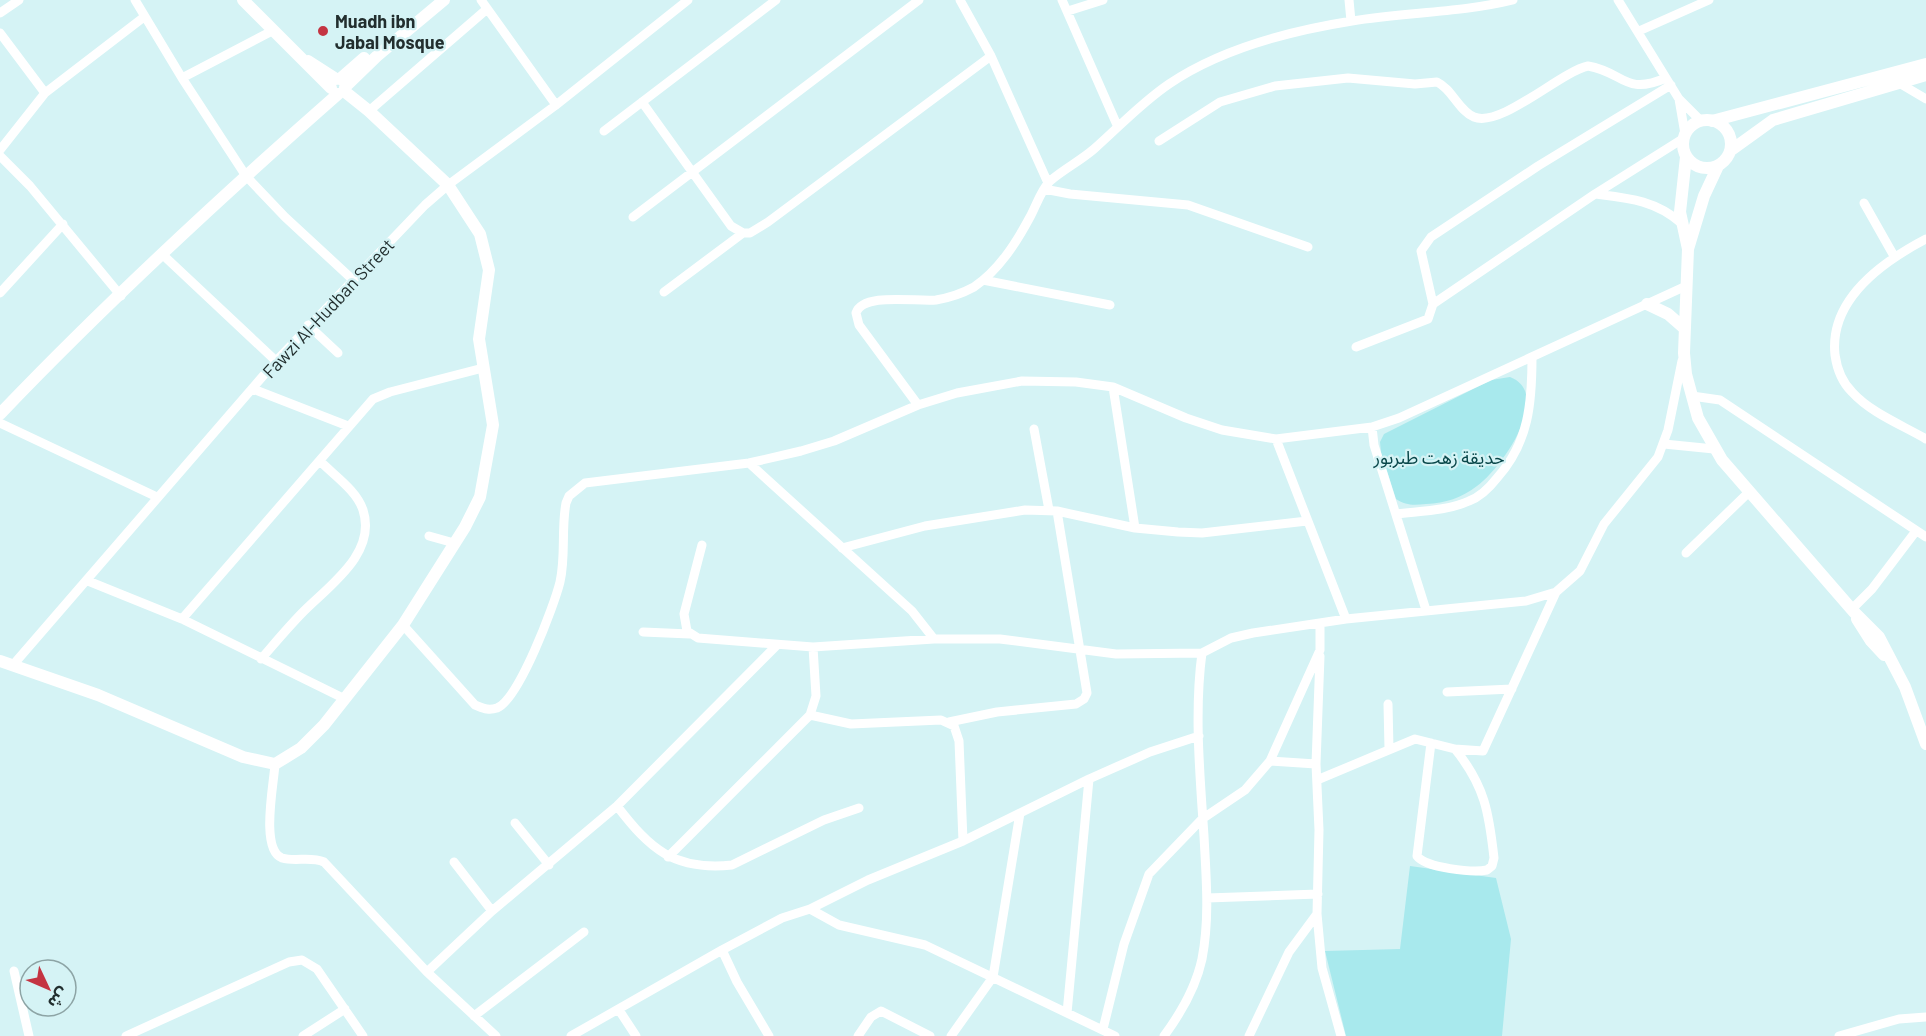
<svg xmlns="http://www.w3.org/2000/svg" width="1926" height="1036" font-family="Barlow,'Noto Sans Arabic',sans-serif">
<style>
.green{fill:#a8e9ed}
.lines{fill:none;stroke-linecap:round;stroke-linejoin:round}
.street{stroke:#fff;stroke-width:9}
.secondary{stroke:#fff;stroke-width:12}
.poi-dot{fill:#c43442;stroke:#d5f3f5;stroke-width:2}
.labels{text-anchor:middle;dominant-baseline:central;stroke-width:4.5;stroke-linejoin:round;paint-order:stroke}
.poi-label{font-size:18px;font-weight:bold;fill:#222e2e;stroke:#d5f3f5;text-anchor:start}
.street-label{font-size:18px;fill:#222e2e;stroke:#d5f3f5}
.park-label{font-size:18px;fill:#09474a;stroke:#d5f3f5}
</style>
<rect width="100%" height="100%" fill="#d5f3f5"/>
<path class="green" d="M1510,377C1554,394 1501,469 1477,486C1461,498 1446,503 1426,504C1415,505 1406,506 1396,499L1381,452L1380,442L1384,434L1491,380Z
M1410,866L1496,878L1511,939L1502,1036H1346L1325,951L1400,949Z"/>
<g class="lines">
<path class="street" d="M135,0L182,78L246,176L285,217L352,279
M481,0L556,105
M960,0L991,56L1048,183
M1062,0L1117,125
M1349,0L1351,21
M1618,0L1679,99L1701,121
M1068,11L1103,0
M0,13L19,0
M1639,31L1709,0
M0,33L45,93
M182,78L272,31
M1899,83L1926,99
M1679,99L1685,134
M642,102L731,226L743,233
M369,111L487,9
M604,131L776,0
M1159,141L1220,102L1275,86L1348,78L1415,84L1437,82C1452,89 1459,111 1474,117C1501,128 1560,72 1588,66C1624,72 1624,96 1666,78
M0,150L45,93L144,17
M0,156L30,186L121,296
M1044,189L1070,194L1188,205L1308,247
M1595,194C1627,198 1655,200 1681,223
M1864,203L1894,256
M633,217L919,0
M1926,239C1882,262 1829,299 1835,355C1837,369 1842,382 1852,392C1871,413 1902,425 1926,439
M163,255L276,361
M983,280L1110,305
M664,292L743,233H750L768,222L991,56
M0,293L63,224
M1433,304L1595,194L1684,138
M308,325L338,353
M1356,347L1428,319L1433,304L1421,251L1431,237L1538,166L1671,85
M1113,387L1135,528
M253,389L348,426
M1692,396L1720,400L1926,537
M918,405L859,325L856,313C863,292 916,302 936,300C948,298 963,293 974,287C999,270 1016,243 1030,217C1036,206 1041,190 1050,181C1064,169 1080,161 1094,149C1119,127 1141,103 1169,84C1222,48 1289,31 1352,21C1405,12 1460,13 1513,0
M0,423L157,497
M1372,427L1374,445L1426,610
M1034,429L1049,510
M1276,439L1346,619
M1664,444L1714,449
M749,463L912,611L934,639
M1396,514C1420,511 1447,511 1469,501C1480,497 1490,487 1497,478C1529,442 1532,403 1532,357
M429,536L454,543
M702,545L684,614L687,631L698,638L813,647L934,639H1000L1116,654L1202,653
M842,548L925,526L1025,510L1057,511L1135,528L1178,532L1202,533L1307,521
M1686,553L1749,492
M88,581L182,619L343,698
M1852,609L1872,589L1916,531
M182,619L373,399L390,392L483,368
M403,625L475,705C483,708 488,711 497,708C519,699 554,606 560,582C566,556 561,529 566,503L569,496L585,483L749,463L801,451L834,441L918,405L957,393L1022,381L1076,382L1113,387L1186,418L1222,430L1276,439L1372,427L1399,418L1686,286
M643,632L690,634
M261,659C275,643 289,626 304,611C330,585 377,553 363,510C357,491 335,476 321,462
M13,665L276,361L425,205L448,185L556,105L688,0
M1447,692L1512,689
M1388,704L1389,749
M810,715L851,724L941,720L954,726L959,741L963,841
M949,722L997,712L1076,704L1084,699L1087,693L1057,511
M1431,743L1417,856C1426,868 1473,873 1487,870L1492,866L1494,858C1489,813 1485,786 1455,749
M1270,761L1316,764
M275,764C274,783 260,850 282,858C296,862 310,856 324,862L427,972L496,1036
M1317,780L1415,739L1455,749L1483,751L1556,592
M617,806C650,849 674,871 732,865L824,820L859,808
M515,823L549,865
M668,857L810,715L816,696L813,647
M454,862L492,911
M1207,898L1318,894
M810,909L839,925L925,945L1115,1036
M1317,914L1322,968L1341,1036
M14,971L29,1036
M427,972L492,911L617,806L776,646
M619,1010L636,1036
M1067,1013L1089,779
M474,1016L584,932
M1103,1029L1124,944L1149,874L1202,819L1245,790L1270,761L1320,650V623
M126,1036L289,962L302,960L317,969L363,1036
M303,1036L345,1009
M571,1036L722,950
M769,1036L737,982L722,950L782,918L810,909L868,880L963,841L1089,779L1150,752L1199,736
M858,1036L871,1017L881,1011L930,1036
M951,1036L993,977L1020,813
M1164,1036C1181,1013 1196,987 1202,959C1210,918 1206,876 1204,836C1200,776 1194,712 1202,653L1231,638L1253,633L1346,619L1526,601L1556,592L1580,571L1604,524L1658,457L1668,430L1682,361
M1249,1036L1289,952L1317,914L1319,830L1316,764L1320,656
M1839,1036L1899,1019L1926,1017"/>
<path class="secondary" d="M243,0L331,88
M308,61L336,79
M340,79L364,58
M345,87L377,56L444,0
M1683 144a24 24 0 1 1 48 0a24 24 0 1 1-48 0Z
M1712,121L1926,64
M1730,151L1773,120L1926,75
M1686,157L1680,212L1688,249
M1718,166L1704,196L1688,249L1684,353L1686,374L1698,418L1722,460L1854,612L1879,637L1905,687L1926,744
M1647,304L1668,314L1684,328
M0,414C107,302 222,196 338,94
M1857,619L1871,641L1884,655
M0,661L98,695L243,757L275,764L301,748L324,725L403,625L465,527L480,497L493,425L479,339L489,270L480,234L448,185L369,111L344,91"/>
</g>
<circle class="poi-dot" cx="323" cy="31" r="6"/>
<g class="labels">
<g class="poi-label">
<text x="335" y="21">Muadh ibn<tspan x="335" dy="21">Jabal Mosque</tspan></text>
</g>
<g class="street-label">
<text transform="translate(328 308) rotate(-47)">Fawzi Al-Hudban Street</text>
</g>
<g class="park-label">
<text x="1439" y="457">حديقة زهت طبربور</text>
</g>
</g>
<g transform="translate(48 988) rotate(134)"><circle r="28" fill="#d5f3f5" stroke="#8da4a5" stroke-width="1.5"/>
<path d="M0-4.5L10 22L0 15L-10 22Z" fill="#c43442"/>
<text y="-9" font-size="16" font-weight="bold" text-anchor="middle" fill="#222e2e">ش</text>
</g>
</svg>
